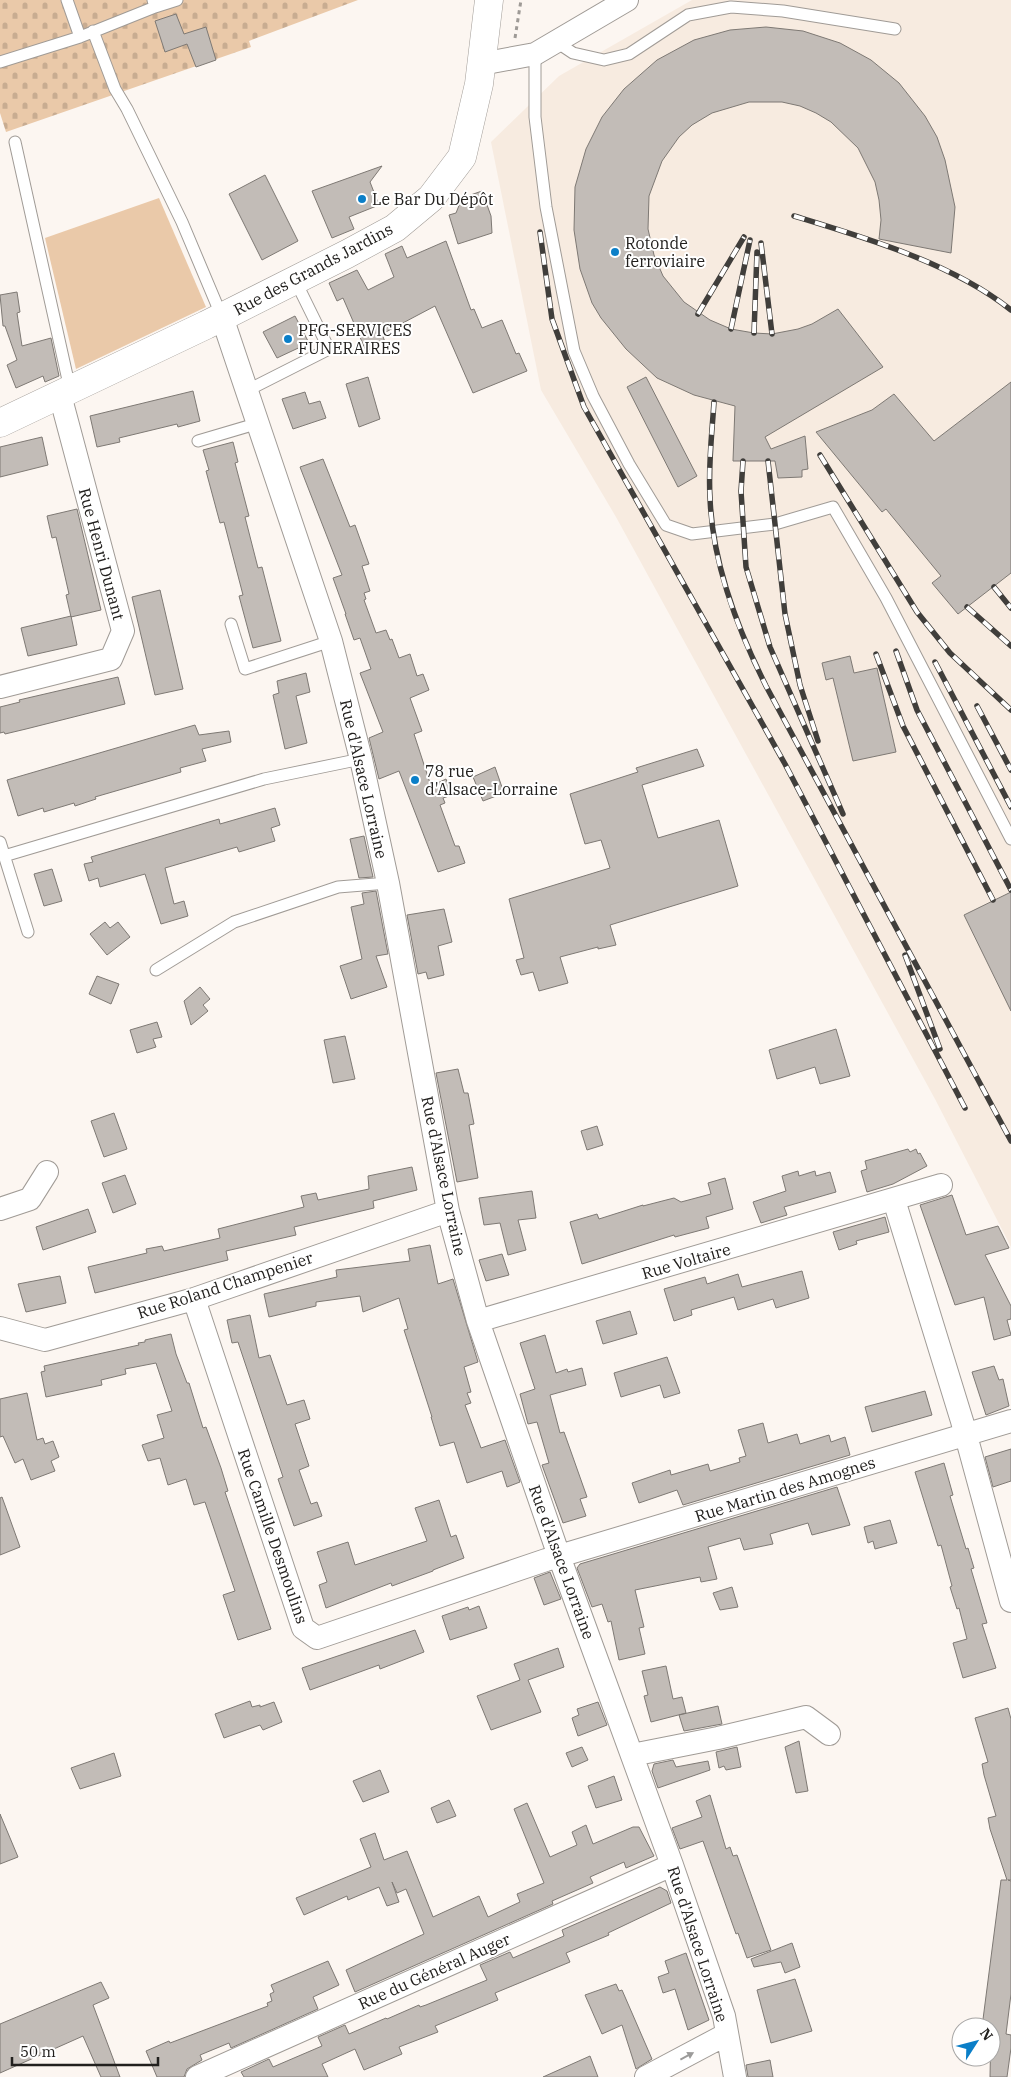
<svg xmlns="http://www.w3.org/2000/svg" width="1011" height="2077" font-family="'IBM Plex Serif',serif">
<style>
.built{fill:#f7ebe0}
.green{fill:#eac9a9}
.cemetery{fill:url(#cemetery-stones)}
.building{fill:#c2bcb7;stroke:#7e7974}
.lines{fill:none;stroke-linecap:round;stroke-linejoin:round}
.lane-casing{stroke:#a09b96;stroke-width:13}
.street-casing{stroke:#a09b96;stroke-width:24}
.secondary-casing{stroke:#a09b96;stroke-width:29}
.path{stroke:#9e9a96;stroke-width:3;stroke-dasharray:4 4;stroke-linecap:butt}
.lane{stroke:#fff;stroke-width:11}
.street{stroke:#fff;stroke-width:22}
.secondary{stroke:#fff;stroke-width:28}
.rail-casing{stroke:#403e3b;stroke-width:5.5}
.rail{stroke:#fff;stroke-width:4;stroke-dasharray:11;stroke-linecap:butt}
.oneway{fill:#9c9b9a}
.poi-dot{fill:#0b7fc8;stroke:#fff;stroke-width:2}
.labels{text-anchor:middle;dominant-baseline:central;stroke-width:4;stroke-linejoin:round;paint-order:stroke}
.poi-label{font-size:16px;fill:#22201e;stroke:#fff;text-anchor:start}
.street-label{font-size:16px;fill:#22201e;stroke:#fff}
</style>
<defs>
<pattern id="cemetery-stones" width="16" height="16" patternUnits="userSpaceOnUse" patternTransform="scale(1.25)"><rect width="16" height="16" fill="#eac9a9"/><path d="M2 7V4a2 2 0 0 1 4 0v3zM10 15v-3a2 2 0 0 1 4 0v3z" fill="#c8ac91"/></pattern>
</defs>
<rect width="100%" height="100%" fill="#fcf6f1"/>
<path class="built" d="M692,0H1011V1247L935,1099L616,517L541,390L491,142L559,76Z"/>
<path class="green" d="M159,198L206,307L76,369L45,238Z"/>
<path class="cemetery" d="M0,0H358L249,41L251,47L6,132L0,113Z"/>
<path class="building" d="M176,14L184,34L206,27L216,60L196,67L187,44L165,52L155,21Z
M766,27L803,31L840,43L871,60L899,83L925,116L937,137L945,160L955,207L951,253L879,239L881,220L879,200L875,182L858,148L831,122L816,113L800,106L782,102H749L712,113L692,125L679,137L662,161L649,196L648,229L654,255L663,276L684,302L710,320L731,329L754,333L772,334L798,329L812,324L838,309L883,367L765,437L771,449L805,436L808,469L802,470V477L778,478L775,461H733L735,406L694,395L657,378L626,349L601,318L592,303L580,269L574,230L575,187L586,149L602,117L624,89L657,60L694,40L730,30Z
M382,166L370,182L379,205L349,217L354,229L332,238L312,191Z
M265,175L298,241L262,260L229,194Z
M482,191L491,216L492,233L458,244L449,215L456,213L462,198Z
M446,241L471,310L474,309L482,328L502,320L516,354L519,353L527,371L473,393L435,306L382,334L385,342L366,351L343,298L337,301L329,283L357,270L368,290L394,277L385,254L402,246L407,258Z
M17,292L20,312L17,313L22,346L51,338L59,376L45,382L43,376L16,388L7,365L17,360L5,326H3L0,295Z
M295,316L309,343L277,358L263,332Z
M368,377L380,419L359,427L346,384Z
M646,377L697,476L678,487L627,387Z
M1011,382V573L958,614L932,583L941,576L886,509L882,512L816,432L872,410L894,394L934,441Z
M193,391L200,421L178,427L177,424L119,438L120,442L97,447L90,416Z
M305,392L309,404L320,401L326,418L293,429L282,399Z
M42,437L48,465L0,477V447Z
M233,442L238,462L235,463L249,516L245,517L258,568L262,567L281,641L253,648L239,596L243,595L224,522L220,523L206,471L209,470L203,450Z
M323,459L350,527L355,525L369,564L362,566L370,591L364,593L366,599L364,600L376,633L386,630L390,640L392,639L399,658L410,654L417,676L423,674L429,690L410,698L422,731L414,734L431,786L446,779L452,795L443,798L445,803L440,805L455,846H459L465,863L438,872L399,771L379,779L369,738L383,732L360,673L371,669L360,638L354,640L345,614H346L333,578L342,575L300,467Z
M77,509L101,610L71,617L66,595L69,594L56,537L52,538L47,516Z
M160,590L183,689L155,695L132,597Z
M71,616L77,645L28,656L21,628Z
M850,656L854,673L877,668L896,752L853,761L833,678L826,680L822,663Z
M306,673L310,692L296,696L307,743L285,749L273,695L279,693L277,681Z
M118,677L125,704L26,729L5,734L4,732L0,733V707L20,702L19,700Z
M195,725L199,735L229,731L231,742L202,749L206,761L180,768L181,772L95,797L96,799L75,806L74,803L44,812L43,808L18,816L7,780Z
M697,749L704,766L642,785L658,838L719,820L738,886L610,925L616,945L598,949V947L560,957L568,983L539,991L533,972L521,975L516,960L524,958L509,899L610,868L601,840L585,844L570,794L638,772L636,768Z
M495,767L504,793L483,801L473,777Z
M275,808L280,825L271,828L275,841L239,852L237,847L165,868L174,904L184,901L188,916L161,924L145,874L100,887L98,878L89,881L84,864L93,862L91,857L219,819L220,824Z
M364,836L373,877L359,878L350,839Z
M52,869L62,901L44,906L34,874Z
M376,891L388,954L376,956L387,987L351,999L340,966L362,959L351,907L364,904L362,893Z
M1011,892V1011L964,915Z
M444,909L452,942L438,946L444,975L428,979L426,972L418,974L407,915Z
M105,922L110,928L118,922L130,937L107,955L90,934Z
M97,976L119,984L111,1004L89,994Z
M200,987L210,999L203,1005L208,1011L191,1025L184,1001Z
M157,1022L162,1037L153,1039L156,1047L137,1053L130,1030Z
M836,1029L850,1076L820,1084L815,1067L777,1079L769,1050Z
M345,1036L355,1079L333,1083L324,1040Z
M458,1069L464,1093H468L474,1124L469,1125L478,1178L457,1182L436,1073Z
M114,1113L127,1149L104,1157L91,1121Z
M597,1126L603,1145L587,1150L581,1131Z
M908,1149L910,1152L916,1149L918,1154L920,1153L927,1166L893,1184L867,1192L861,1171L867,1169L865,1161Z
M412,1167L417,1190L373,1201L374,1208L294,1227L296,1235L226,1251L228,1260L95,1293L88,1267L147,1253L146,1249L162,1246L164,1251L220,1238L218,1229L304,1207L301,1196L316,1193L318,1200L369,1189L368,1176Z
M798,1171L799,1176L815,1171L816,1176L830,1172L836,1192L784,1207L787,1215L761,1223L753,1202L786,1191L782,1176Z
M125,1175L136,1204L113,1213L102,1183Z
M725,1178L733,1209L706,1217L709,1228L675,1237L674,1235L582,1264L570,1222L597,1214L599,1219L643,1205V1206L674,1198L681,1202L711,1194L708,1183Z
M532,1191L536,1218L518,1220L526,1250L508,1255L500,1223L484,1225L479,1198Z
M952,1195L966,1235L998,1226L1009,1248L985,1255L1011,1306V1319L1007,1320L1011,1335L994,1340L984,1297L955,1305L920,1205Z
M88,1209L96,1232L43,1250L36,1227Z
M885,1217L889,1232L856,1241L857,1244L839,1250L833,1232Z
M430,1245L438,1284L453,1279L478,1362L464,1367L471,1392L467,1393L471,1403L465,1405L481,1448L505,1440L520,1482L507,1487L502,1471L467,1483L454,1442L440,1446L431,1417H432L404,1330L408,1329L399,1298L363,1312L360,1296L316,1302V1306L269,1317L264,1294L337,1277L336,1270L410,1261L408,1249Z
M502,1254L509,1275L486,1281L479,1260Z
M802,1271L809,1298L776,1308L773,1299L738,1310L734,1297L691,1310L692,1315L674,1321L664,1289L705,1277L707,1284L738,1274L742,1287Z
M60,1276L66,1303L26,1312L18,1284Z
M630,1311L637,1334L603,1344L596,1321Z
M250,1315L259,1358L270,1355L287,1405L304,1400L310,1419L295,1424L309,1466L299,1470L311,1504L317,1502L322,1516L294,1526L278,1479L283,1477L238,1342L232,1343L227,1320Z
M171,1334L176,1354L187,1383H189L203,1428L206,1427L221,1468L228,1491L225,1492L271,1629L238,1640L223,1595L235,1591L205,1502L194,1505L186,1479L168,1485L160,1458L148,1461L142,1445L164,1438L157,1415L172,1411L156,1363L125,1369L126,1374L101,1380L102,1385L46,1397L41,1372L45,1371L44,1366L139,1345L138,1343L145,1342V1340Z
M545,1335L556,1373L567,1369L568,1372L582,1368L586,1385L550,1395L560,1433L564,1432L587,1497L580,1499L586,1516L563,1523L542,1465L549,1463L537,1422L528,1424L520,1394L535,1389L520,1343Z
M667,1357L680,1393L664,1398L660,1385L621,1397L614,1373Z
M994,1366L999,1380L1003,1379L1009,1406L986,1415L972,1372Z
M925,1391L932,1415L872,1432L865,1407Z
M27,1393L37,1440L43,1438L45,1444L53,1441L59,1457L51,1461L55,1471L31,1480L23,1459L15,1463L3,1436L0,1437V1399Z
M763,1423L768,1443L797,1434L800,1444L829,1435L831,1442L845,1437L850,1455L683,1505L677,1490L639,1503L632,1483L670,1470L671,1475L708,1464L710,1471L740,1462L739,1458L746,1456L738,1430Z
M1011,1449V1481L993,1487L985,1457Z
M944,1463L953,1495L950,1496L966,1549L968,1548L974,1568L971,1569L987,1623L982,1624L996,1668L963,1678L953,1643L967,1639L959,1608L957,1609L950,1587L952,1586L941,1545L938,1546L915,1472Z
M837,1487L850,1525L812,1535L808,1523L770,1534L773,1544L744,1550L740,1538L708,1547L717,1579L701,1582L700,1577L635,1590L644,1627L639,1628L645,1654L619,1660L611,1621L608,1622L602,1604L592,1607L577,1568L580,1564Z
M2,1497L20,1547L0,1555V1498Z
M439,1500L451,1537L456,1535L464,1558L433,1570V1571L392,1586L391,1583L326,1608L319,1585L327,1582L317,1552L348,1542L355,1565L427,1541L415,1508Z
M890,1520L897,1543L875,1549L873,1541L868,1543L864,1527Z
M550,1572L561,1599L544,1605L534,1578Z
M732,1587L738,1607L720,1610L713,1593Z
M479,1606L487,1628L450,1640L442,1616L468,1607L469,1610Z
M415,1630L424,1652L380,1669L379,1665L310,1690L302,1668Z
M558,1648L564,1667L528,1680L541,1712L491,1730L477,1696L520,1680L514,1664Z
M666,1666L673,1699L682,1697L686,1713L651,1722L644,1696L648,1695L642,1671Z
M250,1701L252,1707L260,1705V1707L274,1702L282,1722L263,1730L260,1725L224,1738L215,1714Z
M598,1702L607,1725L578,1736L572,1718L579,1715L577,1709Z
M718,1706L722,1724L684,1731L679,1715Z
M1008,1708L1011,1719V1880H1008L1011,1881V1994L1006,2034L1011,2035V2048L1007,2077H990L991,2027H982L1001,1880H1007L990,1829L988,1818L996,1816L984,1775L982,1764L988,1762L975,1718Z
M799,1741L808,1791L796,1793L785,1747Z
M582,1747L588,1760L572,1767L566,1753Z
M737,1747L741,1767L726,1770L724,1766L719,1768L716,1752Z
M114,1753L121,1776L80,1789L71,1768Z
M673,1760L676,1767L708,1761L710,1770L658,1788L652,1771L654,1764Z
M380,1770L389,1792L363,1802L353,1781Z
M614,1776L622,1800L596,1808L588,1786Z
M710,1795L726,1849L730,1847L733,1856L737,1855L771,1950L747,1958L738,1933L736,1934L703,1841L680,1849L672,1828L702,1817L696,1801Z
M449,1800L456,1816L437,1823L431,1808Z
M527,1803L550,1857L577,1845L572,1832L586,1825L593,1844L633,1827H639L654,1856L626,1868L624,1862L590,1877L593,1883L552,1901L553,1904L355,1992L346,1970L424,1934L406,1889L397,1893L392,1882L399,1902L387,1906L379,1887L348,1900L347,1896L304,1915L296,1898L371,1867L360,1839L375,1833L384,1860L407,1851L433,1917L479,1896L488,1917L520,1902L517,1894L544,1883L514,1809Z
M0,1814L18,1857L0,1864Z
M660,1887L667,1891L671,1903L608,1933L609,1935L566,1953L570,1962L495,1993L498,2000L435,2026L438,2032L399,2047L402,2054L364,2070L355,2049L322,2064L328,2077H244L241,2072L269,2059L273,2067L322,2046L318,2037L345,2025L349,2034L386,2018L387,2019L419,2005L420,2007L426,2005L487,1980L480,1965L510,1952L513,1958L564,1936L562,1930Z
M792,1943L800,1967L785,1973L781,1962L754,1967L751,1959Z
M686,1953L709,2020L688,2030L675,1989L663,1993L658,1977L669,1973L665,1961Z
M328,1961L339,1985L313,1997L318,2009L231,2048L229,2043L200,2055L202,2060L187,2069L184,2077H157L146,2051L169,2041L170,2043L268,2006L267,2003L272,2001L270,1994L274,1992L271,1985Z
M795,1979L812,2031L771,2043L757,1990Z
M101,1982L109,1998L93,2005L120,2077H101L83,2036L0,2073V2024Z
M616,1984L619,1991L622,1990L652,2059L636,2069L622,2025L602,2034L585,1995Z
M590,2056L598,2077H543Z
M770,2060L773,2077H748L746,2065Z"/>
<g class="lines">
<defs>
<path id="lane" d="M67,0L80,37L155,7L153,0
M155,7L177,0
M93,31L115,89L127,109L182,222L222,317
M555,41L573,53L604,60L629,54L688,15L731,7L783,11L895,29
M535,54V117L546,207L574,351L593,396L629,464L666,525L692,534L775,524L833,507L886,598L1011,839
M0,62L80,37
M15,142L70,389
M248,390L329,349L295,280
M198,441L259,423
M231,624L245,669L331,641
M0,842L28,932
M4,856L264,779L361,759
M156,970L234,922L338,887L388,883"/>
<path id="street" d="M481,64L535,54L627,0
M222,317L331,641L361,759L388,883L448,1211L478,1321L559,1556L672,1865L724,2016L735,2077
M0,687L111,659L123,631L60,395
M894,1200L962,1421L1011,1601
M0,1209L30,1199L47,1172
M194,1299L303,1628L317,1638L546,1560L1011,1421
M478,1321L941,1185
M0,1328L45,1340L194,1299L448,1211
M632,1755L718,1738L806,1717L829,1734
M197,2077L672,1865
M646,2077L727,2034"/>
<path id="secondary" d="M0,423L206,325L347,254L395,228L431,198L462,157L479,84L489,0"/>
</defs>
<use href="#lane" class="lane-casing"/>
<use href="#street" class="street-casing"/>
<use href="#secondary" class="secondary-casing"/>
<path class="path" d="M515,38L521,0"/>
<use href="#lane" class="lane"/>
<use href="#street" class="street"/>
<use href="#secondary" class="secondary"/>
<defs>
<path id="rail" d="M794,216C866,238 952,263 1011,310
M540,232L552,319L584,407L785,764L965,1108
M761,243L772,334
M698,314L744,237
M731,329L750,240
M754,333L757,252
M714,402C712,433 708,466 710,497C712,563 737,628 766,686L1011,1141
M820,455L917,612L950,653L1011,710
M743,461L741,491L746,567L770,647L843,814
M768,461L785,614L800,685L818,741
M994,587L1011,608
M967,607L1011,646
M896,651L917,710L1011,890
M876,654L903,726L993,900
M935,662L1011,807
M977,706L1011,770
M905,955L940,1049"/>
</defs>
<use href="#rail" class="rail-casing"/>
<use href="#rail" class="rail"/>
</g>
<defs><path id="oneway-solid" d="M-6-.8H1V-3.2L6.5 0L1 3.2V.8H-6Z" transform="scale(1.25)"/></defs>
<use class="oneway" href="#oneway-solid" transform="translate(687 2056) rotate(-28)"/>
<g class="poi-dot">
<circle cx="362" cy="199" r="5"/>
<circle cx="615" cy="252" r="5"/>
<circle cx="288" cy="339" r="5"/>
<circle cx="415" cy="780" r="5"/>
</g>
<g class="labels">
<g class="poi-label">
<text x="372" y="199">Le Bar Du Dépôt</text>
<text x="625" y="243">Rotonde<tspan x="625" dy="18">ferroviaire</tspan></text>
<text x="298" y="330">PFG-SERVICES<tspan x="298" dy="18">FUNERAIRES</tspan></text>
<text x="425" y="771">78 rue<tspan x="425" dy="18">d'Alsace-Lorraine</tspan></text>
</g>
<g class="street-label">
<text transform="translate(313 269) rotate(-28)">Rue des Grands Jardins</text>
<text transform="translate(102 554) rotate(75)">Rue Henri Dunant</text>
<text transform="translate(364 779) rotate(77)">Rue d'Alsace Lorraine</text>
<text transform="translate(444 1176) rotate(78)">Rue d'Alsace Lorraine</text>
<text transform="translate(686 1261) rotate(-16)">Rue Voltaire</text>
<text transform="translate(225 1285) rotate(-18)">Rue Roland Champenier</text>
<text transform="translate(785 1489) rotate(-17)">Rue Martin des Amognes</text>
<text transform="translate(273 1536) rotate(71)">Rue Camille Desmoulins</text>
<text transform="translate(562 1562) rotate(70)">Rue d'Alsace Lorraine</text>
<text transform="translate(698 1944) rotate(72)">Rue d'Alsace Lorraine</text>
<text transform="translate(434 1971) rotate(-24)">Rue du Général Auger</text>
</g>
</g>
<g transform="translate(976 2042) rotate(54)"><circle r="24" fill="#ffffff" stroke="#a7a6a5"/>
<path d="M0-4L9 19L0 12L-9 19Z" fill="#0b7fc8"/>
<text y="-8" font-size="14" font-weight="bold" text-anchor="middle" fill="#22201e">N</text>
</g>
<path d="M12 2057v8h146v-8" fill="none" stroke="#22201e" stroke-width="2.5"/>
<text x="20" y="2057" font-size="15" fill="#22201e" stroke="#ffffff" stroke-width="4" paint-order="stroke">50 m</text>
</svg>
